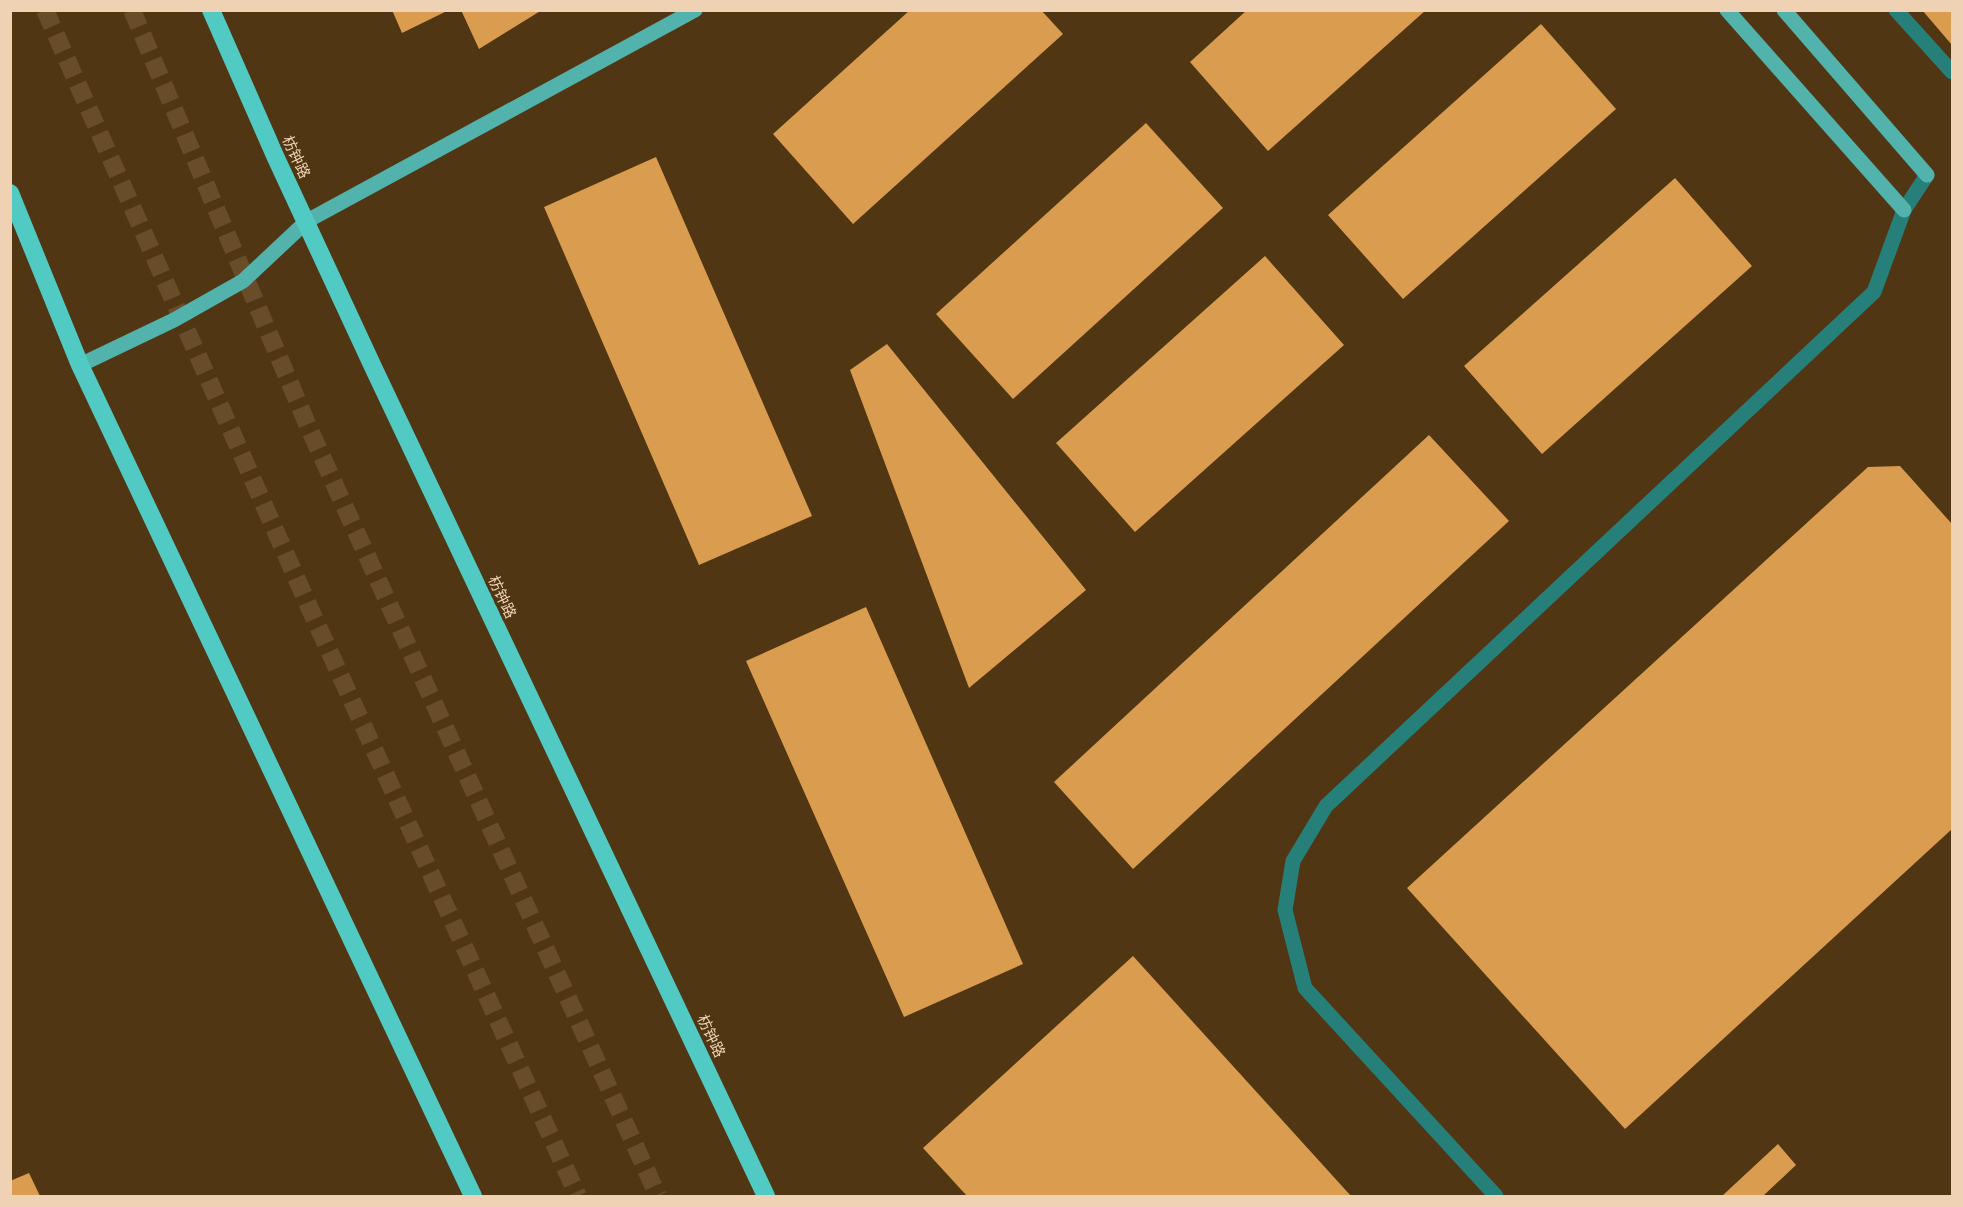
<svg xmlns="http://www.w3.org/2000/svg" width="1963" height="1207" font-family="'Roboto Condensed','Noto Sans SC',sans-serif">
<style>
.building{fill:#da9c4e}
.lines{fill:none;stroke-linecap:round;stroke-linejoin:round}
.highway-tunnel{stroke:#694d2b;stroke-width:18;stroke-dasharray:18 9;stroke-linecap:butt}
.minor{stroke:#277f7a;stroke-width:15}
.major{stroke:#52b3ad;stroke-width:15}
.highway{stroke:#50cac3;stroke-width:18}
.labels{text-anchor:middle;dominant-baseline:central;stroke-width:6;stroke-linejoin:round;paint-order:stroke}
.street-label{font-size:15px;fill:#eed2b3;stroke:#513613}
</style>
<rect width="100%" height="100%" fill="#513613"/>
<path class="building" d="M392,10H449L402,33Z
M461,10H542L479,49Z
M910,10H1041L1063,34L853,224L773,134Z
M1247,10H1426L1268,151L1190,62Z
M1922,10H1952V45Z
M1541,24L1616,109L1403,299L1328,215Z
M1146,123L1223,208L1013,399L936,314Z
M656,157L812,516L699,565L544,207Z
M1675,178L1752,266L1542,454L1464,366Z
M1265,256L1344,345L1135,532L1056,443Z
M887,344L1086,590L969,688L850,370Z
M1429,435L1509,521L1133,869L1054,782Z
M1900,466L1952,524V829L1625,1129L1407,888L1868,467Z
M866,607L1023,964L904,1017L746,661Z
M1133,956L1351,1196H967L923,1148Z
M1778,1144L1796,1165L1763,1196H1722Z
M29,1173L40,1196H10V1181Z"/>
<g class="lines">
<path class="highway-tunnel" d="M45,10L310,609L578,1196
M132,10L308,426L658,1196"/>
<path class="minor" d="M1896,10L1952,72
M1496,1196L1305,988L1285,910L1293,861L1326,806L1874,292L1904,210L1927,175"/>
<path class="major" d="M1727,10L1904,210
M1784,10L1927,175
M80,365L174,320L243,281L307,221L695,10"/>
<path class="highway" d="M211,10L276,158L374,369L766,1196
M10,193L80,365L473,1196"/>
</g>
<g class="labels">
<g class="street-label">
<text transform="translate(296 157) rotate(65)">枋钟路</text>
<text transform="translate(502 597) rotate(65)">枋钟路</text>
<text transform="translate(711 1036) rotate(65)">枋钟路</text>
</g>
</g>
<rect width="1963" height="1207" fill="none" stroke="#eed2b3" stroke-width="24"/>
</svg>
